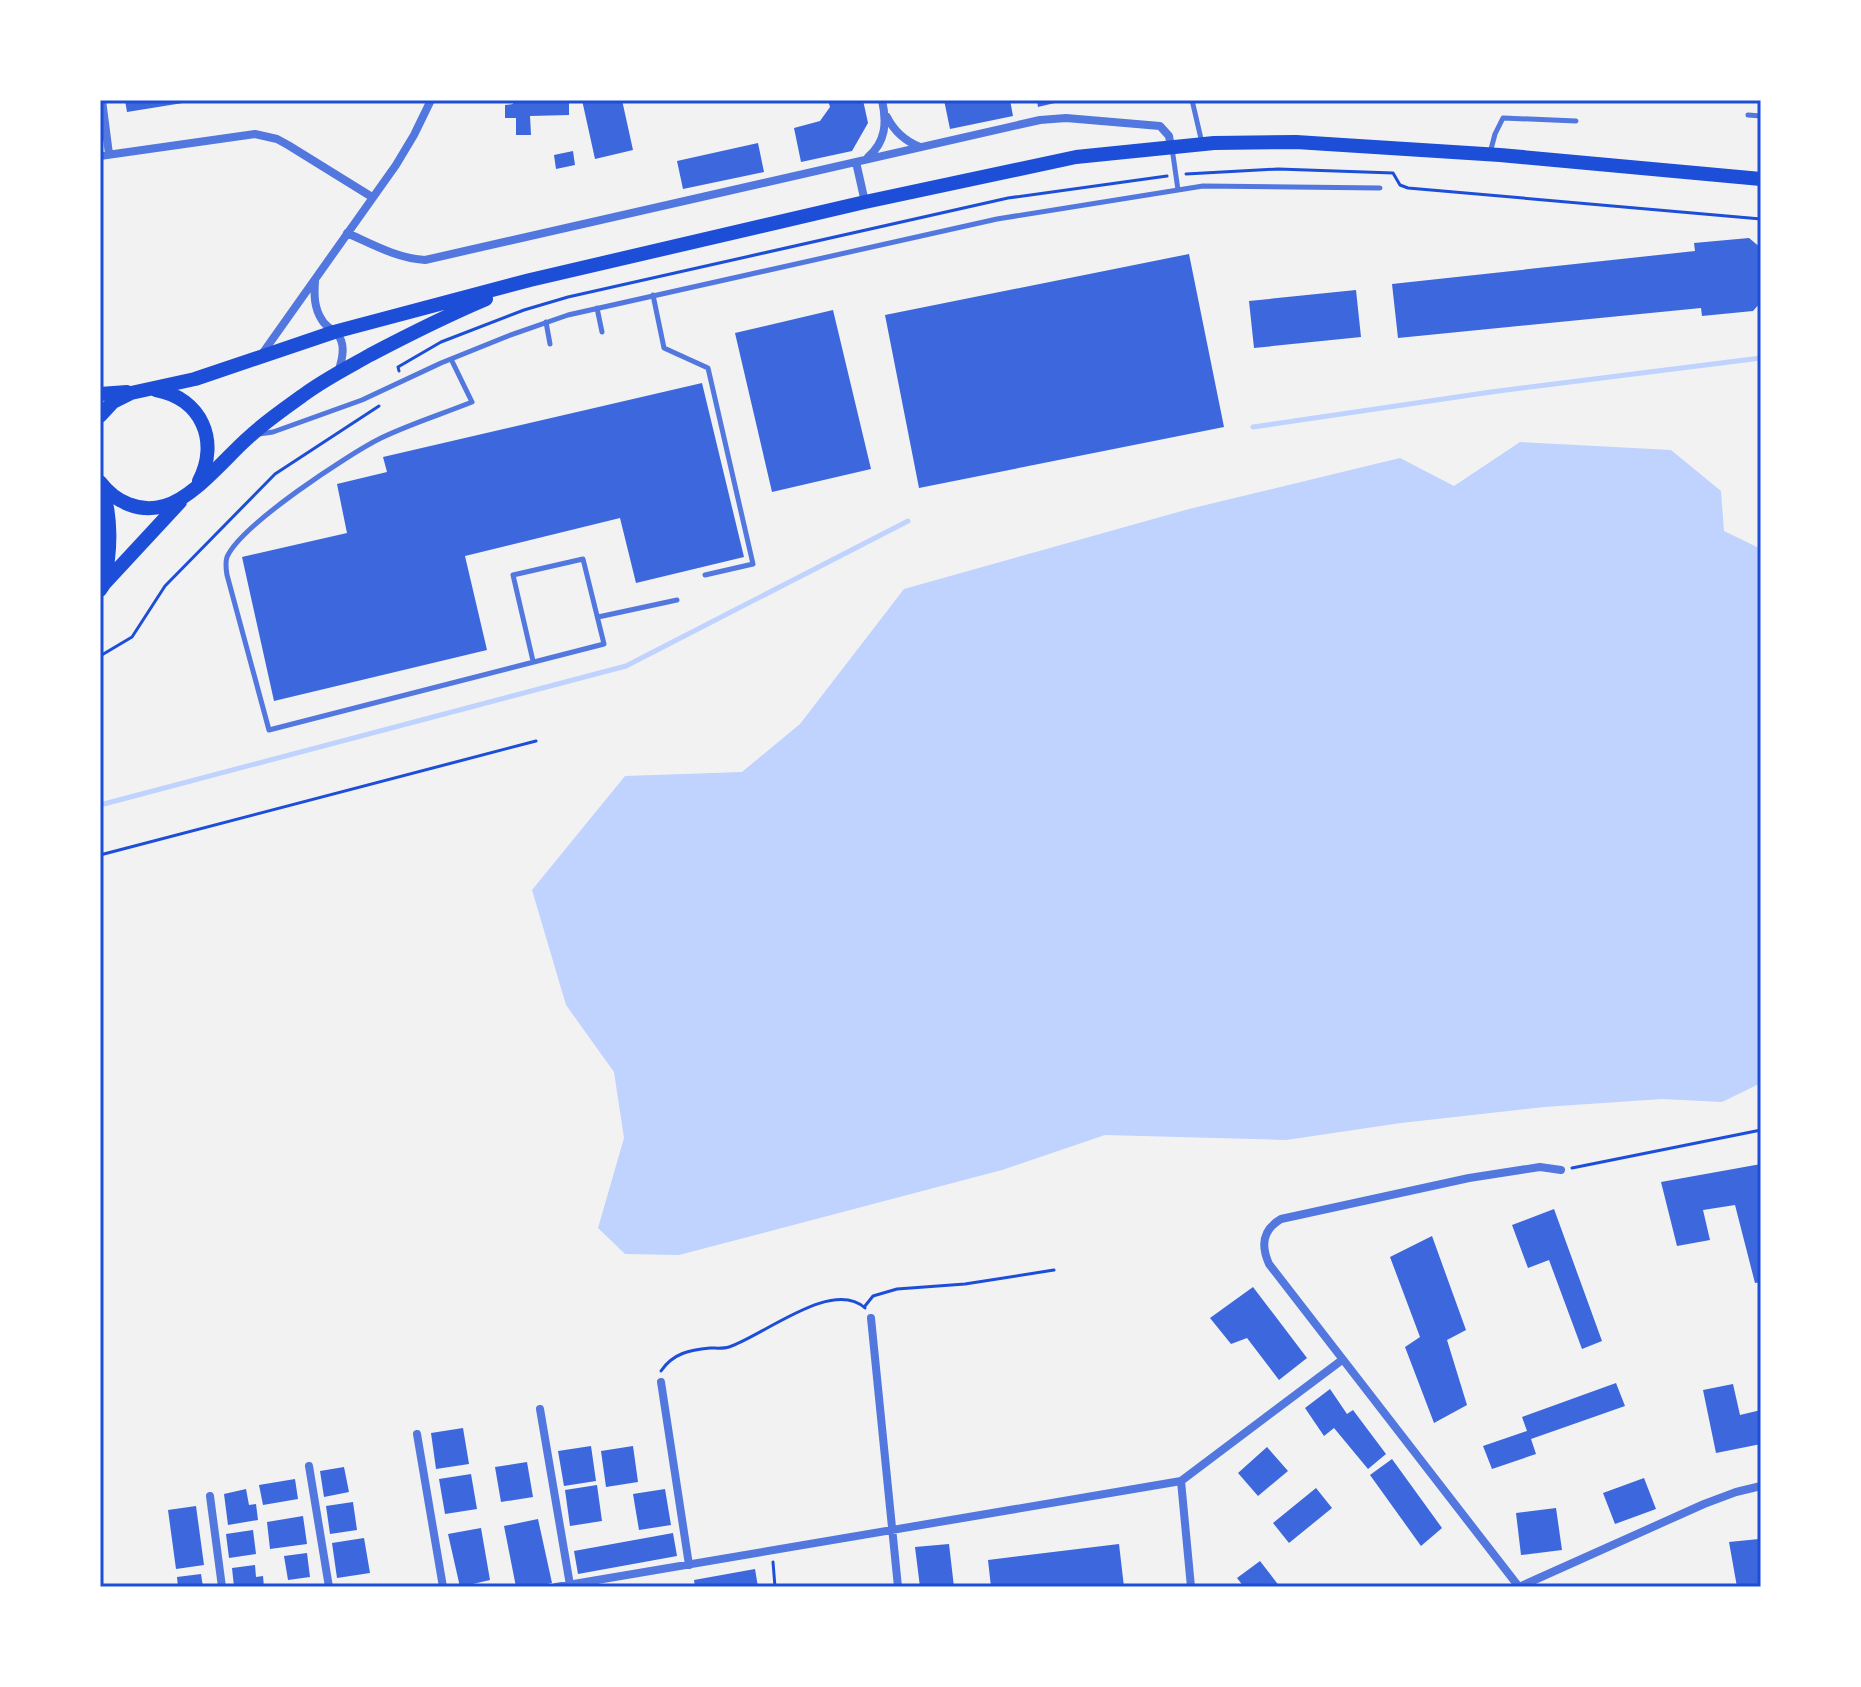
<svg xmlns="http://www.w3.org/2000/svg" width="1861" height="1687" font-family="'IBM Plex Sans',sans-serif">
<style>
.water{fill:#bfd3fe}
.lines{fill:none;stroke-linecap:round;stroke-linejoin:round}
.stream{stroke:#bfd3fe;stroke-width:5}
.building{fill:#3d67dc}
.path{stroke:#1d4ed8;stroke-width:3}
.service{stroke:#5277de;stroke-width:5}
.minor{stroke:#5277de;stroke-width:8}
.secondary{stroke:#1d4ed8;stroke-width:14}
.neatline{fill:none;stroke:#1d4ed8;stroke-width:3}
</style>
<rect width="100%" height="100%" fill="#f2f2f2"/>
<path class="water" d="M1520,442L1671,450L1721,491L1724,531L1761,549V1083L1722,1102L1662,1099L1544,1107L1401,1123L1286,1140L1105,1135L1002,1170L679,1255L625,1254L598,1228L624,1138L614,1072L566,1005L532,890L625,776L742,772L800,724L904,589L1189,509L1400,458L1454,486Z"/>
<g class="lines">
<path class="stream" d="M1253,427L1491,392L1761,358
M100,805L626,666L908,521"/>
</g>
<path class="building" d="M125,100H189V102L127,112Z
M513,100H569V115L530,116L531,135H516V118H505V105L513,104Z
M582,100H622L633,150L595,159Z
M828,100H863L868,123L852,151L801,162L794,128L820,121L830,107Z
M944,100H1010L1013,116L950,129Z
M1037,100H1063V101L1038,107Z
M758,143L764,172L683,189L677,161Z
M573,151L575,165L556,169L554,155Z
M1749,238L1761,248V302L1753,311L1702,316L1701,308L1398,338L1392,284L1695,251L1694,243Z
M1189,254L1224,427L919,488L885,315Z
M1356,290L1361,337L1254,348L1249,301Z
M833,310L871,469L772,492L735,333Z
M702,383L744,557L636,583L620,518L465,556L487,650L274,701L242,557L347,533L337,484L387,472L383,457Z
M1761,1164V1282L1755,1283L1735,1205L1703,1210L1710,1240L1677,1246L1661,1182Z
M1554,1209L1602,1341L1582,1349L1549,1260L1528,1268L1512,1225Z
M1432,1236L1466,1330L1447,1340L1467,1405L1434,1423L1405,1347L1420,1337L1390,1257Z
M1253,1287L1307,1358L1279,1380L1247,1338L1231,1344L1210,1318Z
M1616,1383L1625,1406L1531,1439L1536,1454L1492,1469L1483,1446L1527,1431L1522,1417Z
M1733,1384L1740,1415L1761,1410V1444L1716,1453L1703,1390Z
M1330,1389L1347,1414L1353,1410L1386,1454L1368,1469L1334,1428L1324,1436L1305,1408Z
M463,1428L469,1464L436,1469L431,1433Z
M591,1446L596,1481L564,1486L558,1451Z
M633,1446L638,1482L606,1487L601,1451Z
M1267,1447L1288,1471L1258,1496L1238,1473Z
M1392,1459L1442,1528L1421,1546L1370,1475Z
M527,1462L533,1497L501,1502L495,1467Z
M344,1467L349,1492L324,1497L320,1471Z
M471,1474L477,1509L445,1514L439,1479Z
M1644,1478L1656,1509L1615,1524L1603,1493Z
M295,1479L298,1499L263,1505L259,1485Z
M597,1485L602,1521L570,1526L565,1490Z
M1316,1488L1332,1508L1289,1543L1273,1523Z
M246,1489L249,1505L256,1504L258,1520L228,1525L224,1494Z
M665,1489L671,1525L639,1530L633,1494Z
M353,1502L357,1530L330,1534L326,1506Z
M196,1506L204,1565L176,1569L168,1510Z
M1556,1508L1562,1550L1521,1555L1516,1513Z
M303,1516L307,1544L270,1549L267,1522Z
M538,1519L552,1583L534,1587H516L504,1526Z
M481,1528L490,1580L460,1587L448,1534Z
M253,1530L256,1554L229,1558L226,1534Z
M673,1533L677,1556L578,1574L574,1551Z
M364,1538L370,1573L337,1578L332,1543Z
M1759,1539L1761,1558V1587H1737L1729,1542Z
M949,1544L954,1587H920L915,1547Z
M1119,1544L1124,1587H991L988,1560Z
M307,1553L310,1577L288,1580L284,1556Z
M1260,1561L1280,1587H1244L1237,1578Z
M255,1565L256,1577L263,1576L264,1587H234L232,1568Z
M755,1569L758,1587H695L694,1580Z
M201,1574L203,1587H178L177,1577Z"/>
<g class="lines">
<path class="path" d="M1186,174L1278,169L1393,173L1400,185L1408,188L1761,219
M399,371L398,367L441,342L524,310L568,297L1008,198L1167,176
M100,656L132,637L165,586L275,474L379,406
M100,855L536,741
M1572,1168L1761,1130
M865,1306L873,1296L897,1289L965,1284L1054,1270
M661,1371C673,1353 690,1350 710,1348C716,1348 723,1349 729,1347C763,1336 832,1278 865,1308
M773,1562L775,1587"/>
<path class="service" d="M1192,100L1202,143
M1748,115L1761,116
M1172,148L1178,190
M1490,153L1495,134L1503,118L1576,121
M653,295L664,348L708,368L753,564L705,575
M597,308L602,332
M546,322L550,344
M451,359L472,402C442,414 410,424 381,438C347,455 241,525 227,557C225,563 226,569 227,575L269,730L604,644L583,559L513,575L533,661
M259,434L273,432L362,400L441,363L508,336L568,315L997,219L1203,186L1380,188
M598,617L677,600"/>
<path class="minor" d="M102,100L109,154
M887,117C894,131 905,141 920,147
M100,156L255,134L277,139L288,145L372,197
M868,157C886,142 887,122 882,100
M856,162L865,202
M347,233C372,244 396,258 425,260L1040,120L1066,118L1160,126L1169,136L1171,147
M315,281C314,295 314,308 322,320C326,327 332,329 337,334C347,344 342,361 338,372
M262,354L396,165L414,135L431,100
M871,1318L898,1587
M661,1382L689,1565
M540,1409L570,1585
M417,1434L443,1587
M309,1466L329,1587
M1181,1481L1191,1587
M210,1496L222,1587
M556,1587L1181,1481L1342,1360
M1519,1587L1269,1264C1261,1246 1262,1230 1281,1219L1469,1178L1540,1167L1561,1170
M1519,1587L1704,1504L1736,1492L1761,1486"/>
<path class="secondary" d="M156,390C201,398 220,441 199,481
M100,394L127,392
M100,416L113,402L131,393L195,379L334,332L530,280L865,202L1076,157L1214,143L1296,142L1500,155L1761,179
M100,482C115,502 139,513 164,506C193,499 226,457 249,437C265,422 284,409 302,396C323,380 347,368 370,355C408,335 446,316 486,299
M102,486C112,519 111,550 104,584
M100,590L104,584L180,502"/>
</g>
<rect width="1861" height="1687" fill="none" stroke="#ffffff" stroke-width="204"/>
<rect x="102" y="102" width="1657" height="1483" class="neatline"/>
</svg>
